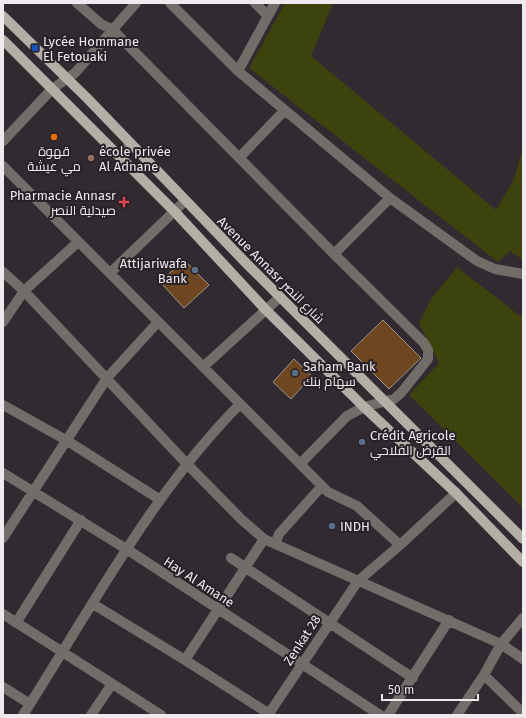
<svg xmlns="http://www.w3.org/2000/svg" width="526" height="718" font-family="'Fira Sans',Cairo,sans-serif">
<style>
.green{fill:#3c430c}
.building{fill:#6e4620;stroke:#9c948d}
.lines{fill:none;stroke-linecap:round;stroke-linejoin:round}
.minor{stroke:#716e6a;stroke-width:10}
.major{stroke:#b3afa7;stroke-width:10}
.transit-dot{fill:#1a4fb4;stroke:#282127;stroke-width:1.5}
.food-dot{fill:#e8710a;stroke:#282127;stroke-width:1.5}
.education-dot{fill:#8d6e63;stroke:#282127;stroke-width:1.5}
.health-dot{fill:#e0444e;stroke:#282127;stroke-width:1.5}
.service-dot{fill:#5c6f8a;stroke:#282127;stroke-width:1.5}
.labels{text-anchor:middle;dominant-baseline:central;stroke-width:4;stroke-linejoin:round;paint-order:stroke}
.poi-label{font-size:13px;fill:#efeaee;stroke:#282127;text-anchor:start}
.street-label{font-size:13px;fill:#efeaee;stroke:#282127}
</style>
<rect width="100%" height="100%" fill="#312b31"/>
<path class="green" d="M285,3H333L311,56L496,210L513,181L523,148V260L510,251L498,262L249,68Z
M457,267L520,316L523,313V508L409,395L439,363L419,323L431,299Z"/>
<path class="building" d="M184,260L209,285L184,308L160,282Z
M383,320L421,358L389,389L351,351Z
M294,359L312,376L291,399L273,382Z"/>
<g class="lines">
<path class="minor" d="M77,3L101,24L113,30L334,254L424,343L428,350V359L401,393L394,399L364,407L347,416L300,464
M170,3L238,71L390,198L477,261L495,269L523,274
M255,3L268,16
M238,71L275,3
M3,141L52,89L75,73L136,3
M118,155L131,144
M239,158L285,110
M3,166L328,492L357,506L400,545
M334,254L390,198
M3,272L24,291L186,463L241,519L264,539L501,644L523,659
M110,273L185,201
M3,322L24,291L78,242
M203,367L280,297
M3,405L66,440L159,499
M3,473L128,550L380,715
M3,538L107,378L158,322
M275,544L279,534L322,486
M231,558L413,678
M93,604L185,660L271,715
M3,614L161,715
M16,623L81,520
M185,660L264,539
M484,675L523,713
M3,687L30,704
M23,715C91,609 151,494 240,404
M91,715L112,684
M268,715L358,581L400,545L456,493
M388,715L449,620
M457,715L484,675L501,644L523,618"/>
<path class="major" d="M3,16L87,98L246,263L523,539
M3,40L174,211L266,310L364,407L456,493L523,562"/>
</g>
<rect class="transit-dot" x="31" y="44" width="8" height="8" rx="2"/>
<circle class="food-dot" cx="54" cy="137" r="4"/>
<circle class="education-dot" cx="91" cy="158" r="4"/>
<path class="health-dot" d="M122 196h4v4h4v4h-4v4h-4v-4h-4v-4h4z"/>
<g class="service-dot">
<circle cx="195" cy="270" r="4"/>
<circle cx="295" cy="373" r="4"/>
<circle cx="362" cy="442" r="4"/>
<circle cx="332" cy="526" r="4"/>
</g>
<g class="labels">
<g class="poi-label">
<text x="43" y="41">Lycée Hommane<tspan x="43" dy="15">El Fetouaki</tspan></text>
<text x="54" y="151" text-anchor="middle">قهوة<tspan x="54" dy="15">مي عيشة</tspan></text>
<text x="99" y="151">école privée<tspan x="99" dy="15">Al Adnane</tspan></text>
<text x="116" y="195" text-anchor="end">Pharmacie Annasr<tspan x="116" dy="15">صيدلية النصر</tspan></text>
<text x="187" y="263" text-anchor="end">Attijariwafa<tspan x="187" dy="15">Bank</tspan></text>
<text x="303" y="366">Saham Bank<tspan x="303" dy="15">سهام بنك</tspan></text>
<text x="370" y="435">Crédit Agricole<tspan x="370" dy="15">القرض الفلاحي</tspan></text>
<text x="340" y="526">INDH</text>
</g>
<g class="street-label">
<text transform="translate(271 270) rotate(45)">Avenue Annasr شارع النصر</text>
<text transform="translate(199 582) rotate(33)">Hay Al Amane</text>
<text transform="translate(302 640) rotate(-57)">Zenkat 28</text>
</g>
</g>
<rect width="526" height="718" fill="none" stroke="#efeaee" stroke-width="8"/>
<path d="M382 694v6h96v-6" fill="none" stroke="#efeaee" stroke-width="2"/>
<text x="388" y="694" font-size="12" fill="#efeaee" stroke="#282127" stroke-width="3" paint-order="stroke">50 m</text>
</svg>
